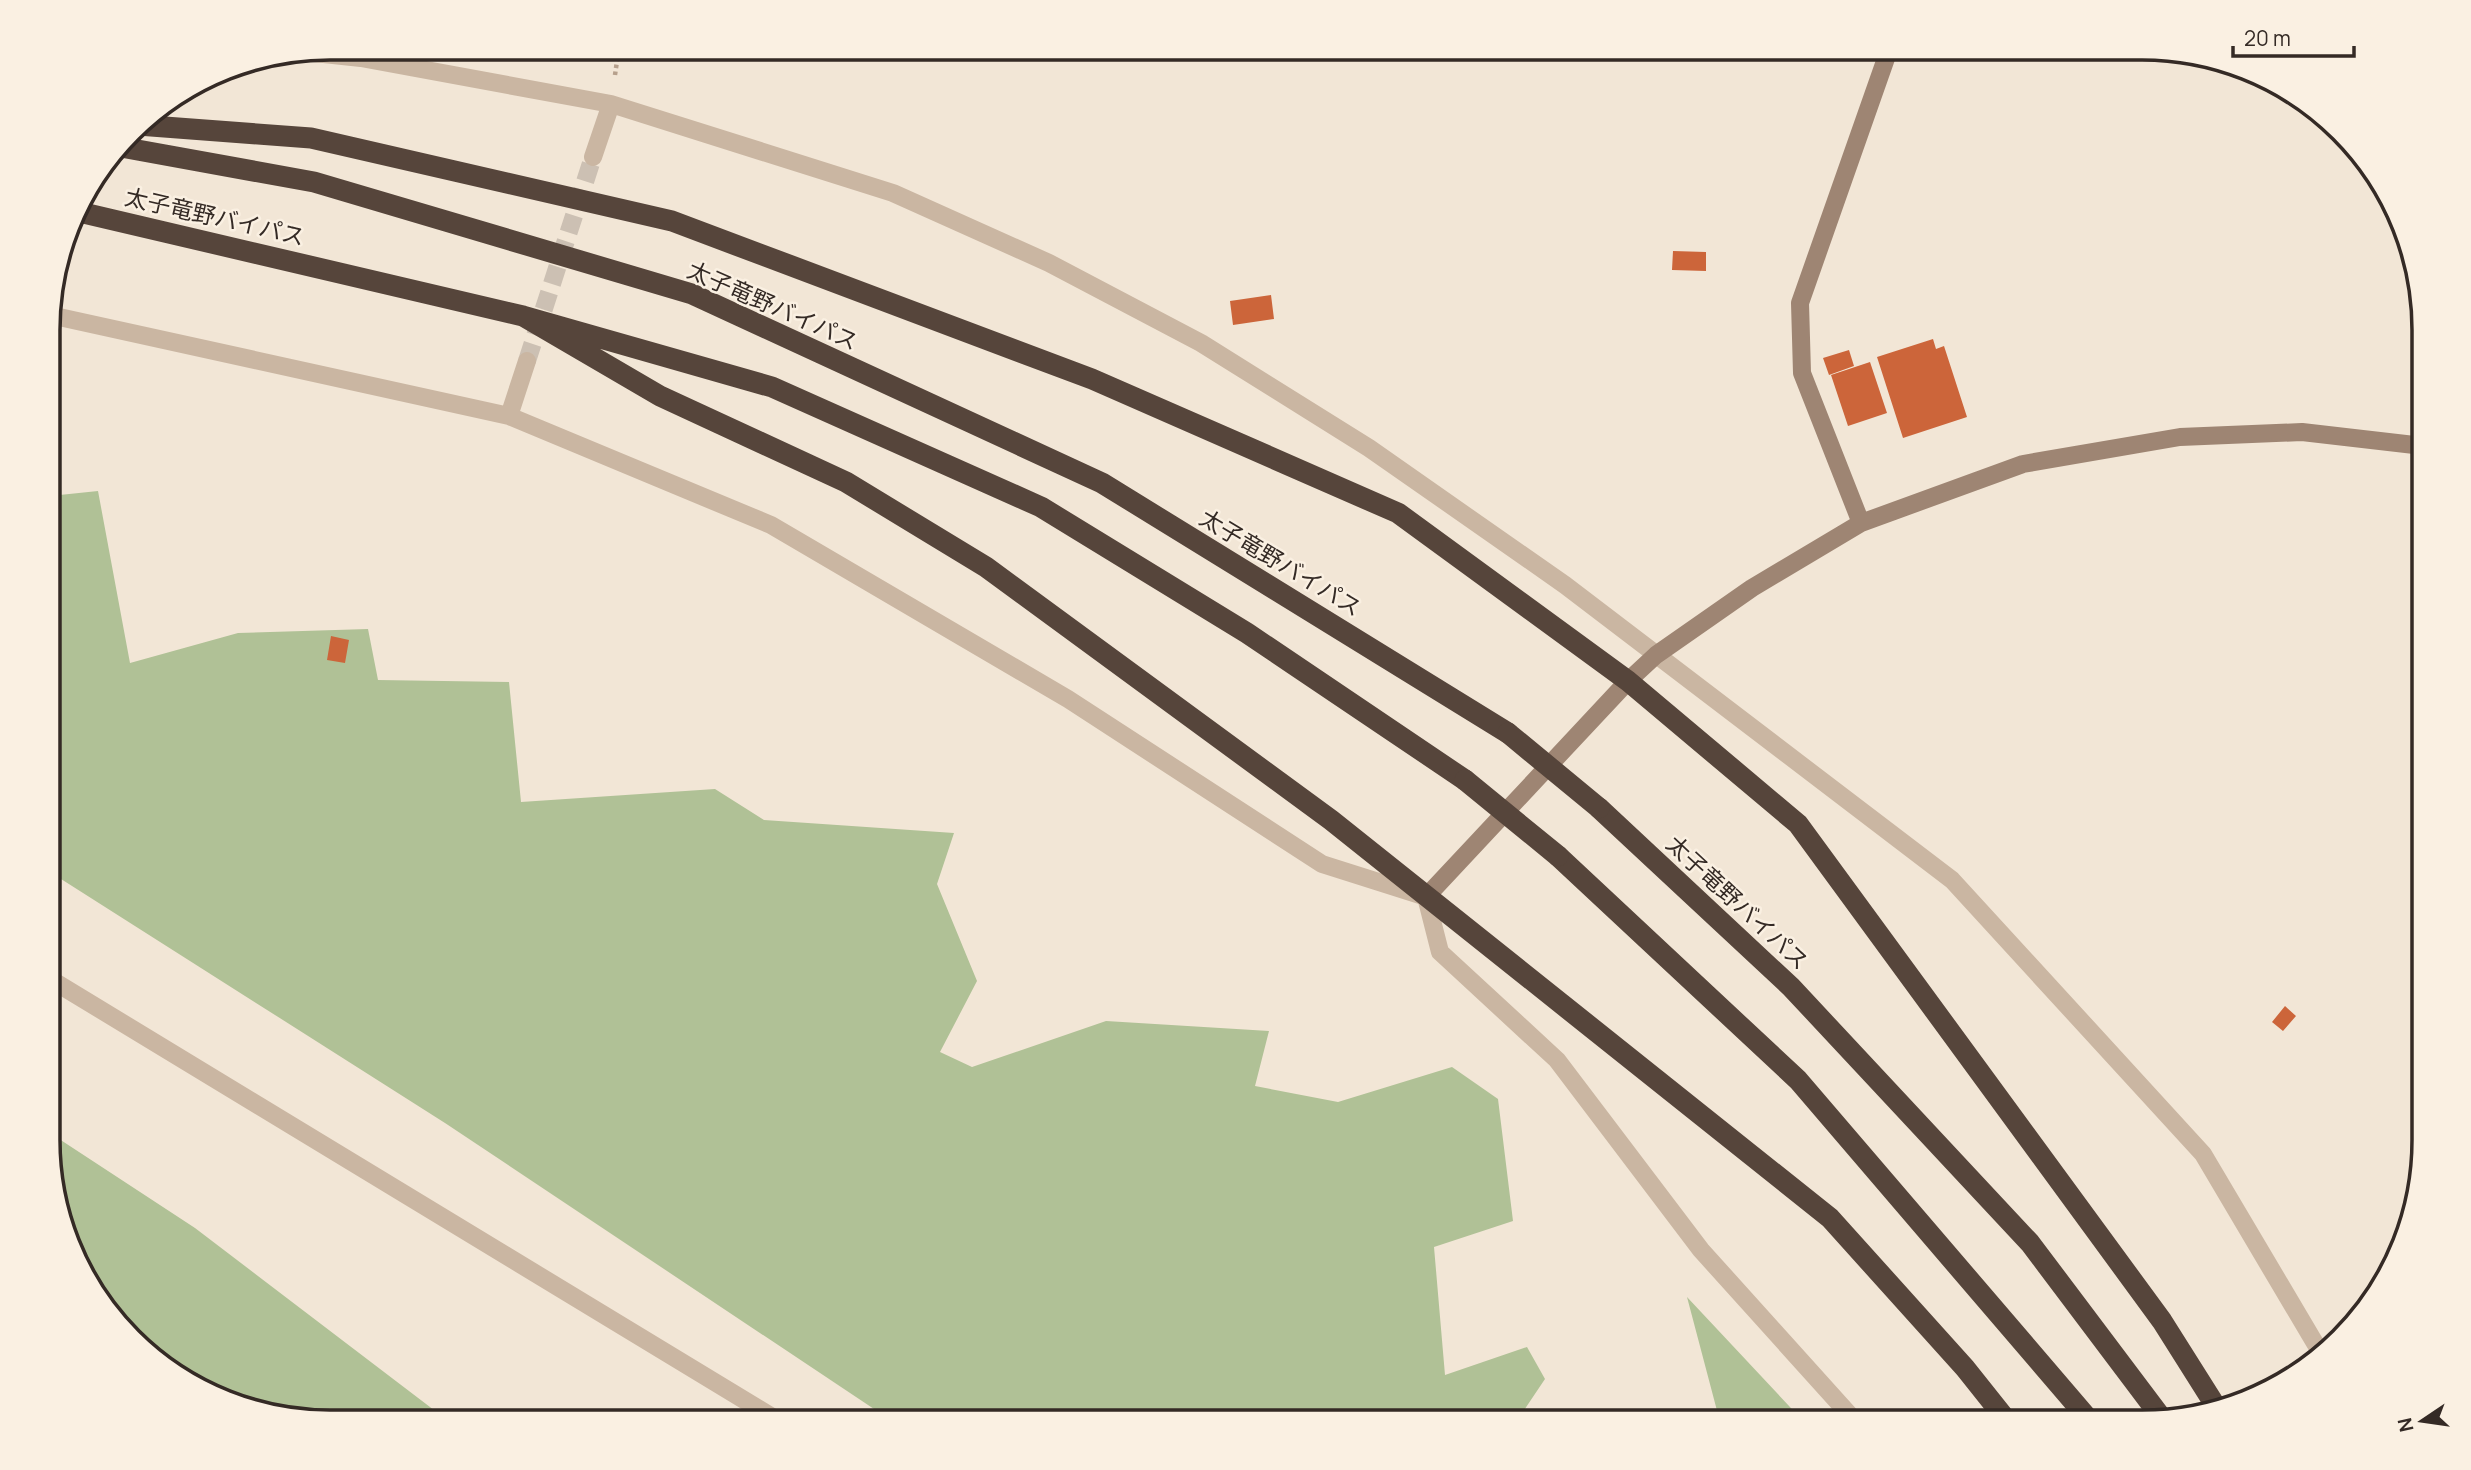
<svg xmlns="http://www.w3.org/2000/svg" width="2471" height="1470" font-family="Manrope,'Noto Sans JP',sans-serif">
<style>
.green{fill:#b0c196}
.building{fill:#cc653a}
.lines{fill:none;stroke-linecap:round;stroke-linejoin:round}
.street-tunnel{stroke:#ccc0b3;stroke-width:18;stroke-dasharray:18 9;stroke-linecap:butt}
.path{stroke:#b6a08c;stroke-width:4.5;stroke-dasharray:3.5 3.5;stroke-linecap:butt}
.street{stroke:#cab6a2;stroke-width:18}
.secondary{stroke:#9e8573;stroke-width:18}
.highway{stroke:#56453b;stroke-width:21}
.highway-bridge{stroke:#56453b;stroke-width:21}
.labels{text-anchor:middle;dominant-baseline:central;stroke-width:5;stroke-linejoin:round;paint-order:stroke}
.street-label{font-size:23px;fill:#342a25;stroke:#faf0e2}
.rim{fill:none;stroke:#342a25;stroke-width:3.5}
</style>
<rect width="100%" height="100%" fill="#f2e6d6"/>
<path class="green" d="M98,491L130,663L238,633L368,629L378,680L509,682L521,802L715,789L764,820L954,833L937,884L977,981L940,1052L972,1067L1106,1021L1269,1031L1255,1086L1338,1102L1452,1067L1498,1099L1513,1221L1434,1247L1445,1375L1527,1347L1545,1379L1516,1422L895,1423L445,1123L50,872V496Z
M50,1133L195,1228L451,1423H329L256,1413L188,1385L95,1297L50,1177Z
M1687,1297L1804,1422H1720Z"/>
<path class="building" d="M510,47H601V48L552,59L512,56Z
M1673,251L1706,252V271L1672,270Z
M1271,295L1274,319L1233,325L1230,301Z
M1933,339L1936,349L1944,346L1967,417L1903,438L1877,357Z
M1849,350L1854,366L1829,375L1823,358Z
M1870,362L1887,413L1848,426L1831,375Z
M331,636L349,640L345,663L327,660Z
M2285,1006L2296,1016L2283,1031L2272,1022Z"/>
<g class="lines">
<path class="street-tunnel" d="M527,361L593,157"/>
<path class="path" d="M615,75L619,47"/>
<path class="street" d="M305,52L361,58L611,104L893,193L1049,263L1201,343L1369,448L1565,585L1952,880L2203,1154L2322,1355
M593,157L611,104
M50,315L509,416L771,525L1068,699L1322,864L1426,897L1440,952L1557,1060L1701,1250L1856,1422
M509,416L527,361
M50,979L782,1423"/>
<path class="secondary" d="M1861,523L1802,373L1800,303L1890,47
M1426,897L1628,681L1656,655L1752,588L1861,523L2023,464L2180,437L2302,432L2423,446"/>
<path class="highway" d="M138,125L311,138L672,221L1092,379L1398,513L1628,681L1798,824L2162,1321L2215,1405
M121,147L314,182L692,294L1102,483L1508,733
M75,211L523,316L772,387L1041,507L1247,633L1465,780
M523,316L660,396L846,482L986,567L1331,820L1830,1218L1965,1368L2008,1422
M1599,808L1791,987L2030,1243L2164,1421
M1558,856L1798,1080L2091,1422"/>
<path class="highway-bridge" d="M1508,733L1599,808
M1465,780L1558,856"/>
</g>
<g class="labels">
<g class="street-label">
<text transform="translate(215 216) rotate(13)">太子竜野バイパス</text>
<text transform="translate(773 305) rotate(24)">太子竜野バイパス</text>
<text transform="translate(1281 562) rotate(31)">太子竜野バイパス</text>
<text transform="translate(1738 902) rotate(43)">太子竜野バイパス</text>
</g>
</g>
<path d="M0 0H2471V1470H0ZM330 60H2142A270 270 0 0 1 2412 330V1140A270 270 0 0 1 2142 1410H330A270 270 0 0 1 60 1140V330A270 270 0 0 1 330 60Z" fill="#faf0e2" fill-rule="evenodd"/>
<path class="rim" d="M330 60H2142A270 270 0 0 1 2412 330V1140A270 270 0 0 1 2142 1410H330A270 270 0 0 1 60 1140V330A270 270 0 0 1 330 60Z"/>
<g transform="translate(2422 1421) rotate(257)" stroke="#faf0e2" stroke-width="5" paint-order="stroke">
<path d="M0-5L12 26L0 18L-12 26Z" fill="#342a25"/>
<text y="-10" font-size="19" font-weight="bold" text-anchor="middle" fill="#342a25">N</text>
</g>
<path d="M2233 46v10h121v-10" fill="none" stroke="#342a25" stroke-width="3.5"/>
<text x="2244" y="46" font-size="21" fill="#342a25" stroke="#faf0e2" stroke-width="5" paint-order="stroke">20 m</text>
</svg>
